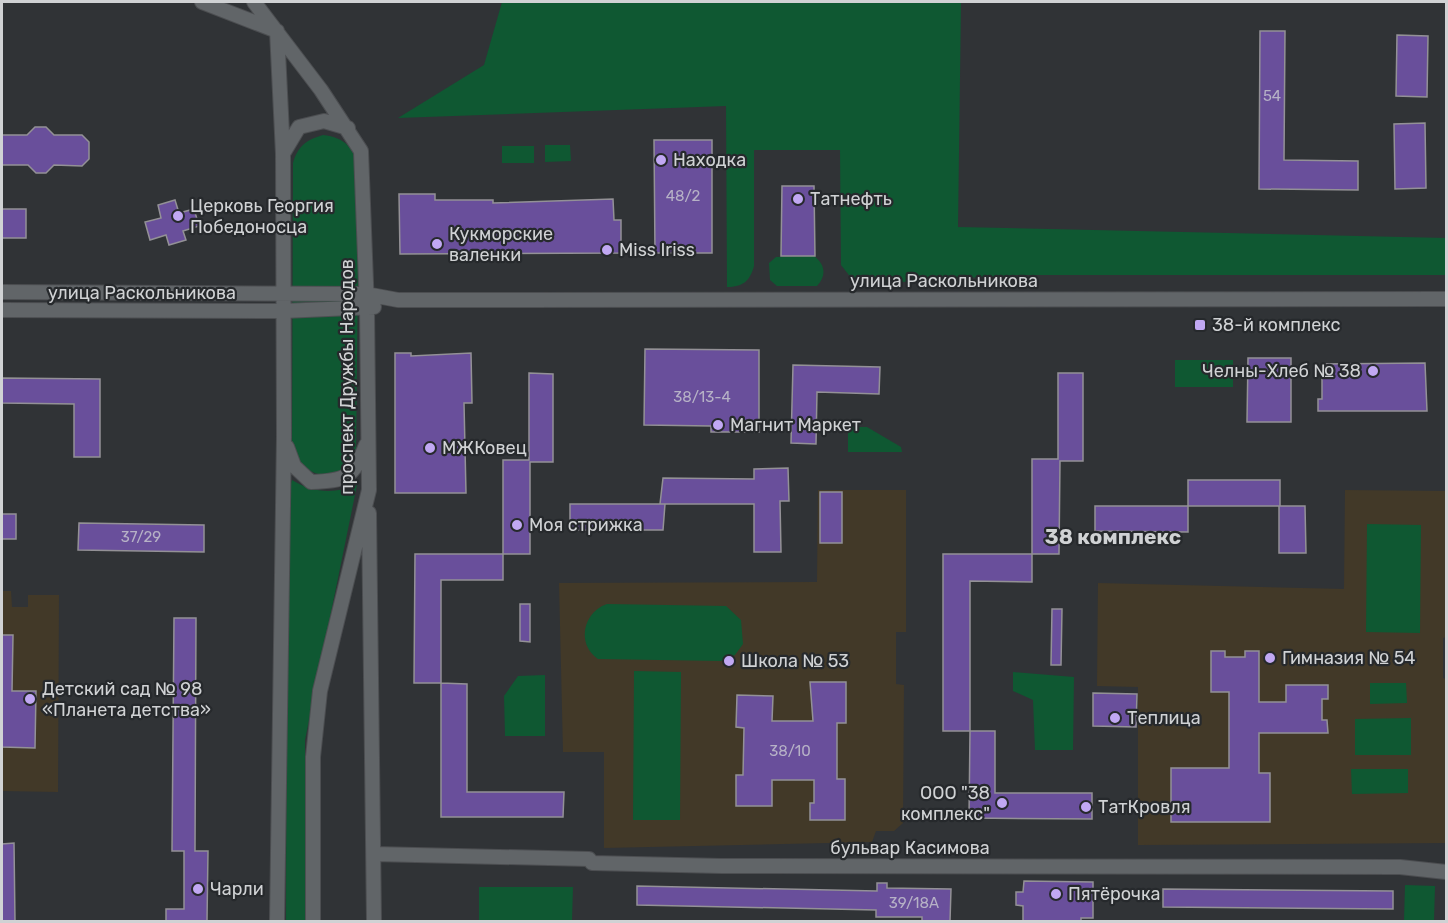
<svg xmlns="http://www.w3.org/2000/svg" width="1448" height="923" font-family="Rubik,sans-serif">
<style>
.education{fill:#423928}
.green{fill:#0f5832}
.building{fill:#694f9b;stroke:#939196;stroke-width:1.5}
.lines{fill:none;stroke-linecap:round;stroke-linejoin:round}
.minor-casing{stroke:#4c4e51;stroke-width:16}
.minor{stroke:#616568;stroke-width:14}
.poi-dot{fill:#c1a8f3;stroke:#26292c;stroke-width:2}
.labels{text-anchor:middle;dominant-baseline:central;stroke-width:4.5;stroke-linejoin:round;paint-order:stroke}
.number-label{font-size:15px;fill:#b6b1c6}
.poi-label{font-size:18px;fill:#d0d2d4;stroke:#26292c;text-anchor:start}
.street-label{font-size:18px;fill:#d0d2d4;stroke:#26292c}
.quarter-label{font-size:21px;font-weight:bold;fill:#d0d2d4;stroke:#26292c}
</style>
<rect width="100%" height="100%" fill="#303336"/>
<path class="education" d="M818,490H906V632H896V684L904,685L903,823L894,831H876L872,842L604,848V752H563L559,583L817,582Z
M1345,490L1446,491V637L1443,638V678L1446,679V843L1138,845V687L1097,686L1098,583L1344,589Z
M2,591H11L12,607H28V595H59L58,792L2,791Z"/>
<path class="green" d="M502,2H961L958,227L1446,238V275H1015L869,284L852,279L841,265L840,150H754V266C750,281 743,287 727,287L726,106L398,118L484,65Z
M323,135C345,137 355,149 359,171L356,458C334,483 305,480 292,448L293,163C298,146 306,140 323,135Z
M545,145H570L571,161L545,162Z
M502,146H534V163H502Z
M814,256C825,264 827,276 817,286H777L770,280L769,263L776,257Z
M1175,360H1233V387H1175Z
M848,427H867L901,447L902,452H848Z
M292,480C313,493 334,494 357,485L305,740V921L286,922L287,498Z
M1367,524L1421,525L1420,633L1366,632Z
M607,604L726,606L741,620L743,644L735,655L721,661L598,659C576,644 583,612 607,604Z
M634,671L681,672L680,820H633Z
M1013,672L1074,677L1073,750H1035L1033,700L1013,691Z
M545,675V736H505L504,696L518,676Z
M1370,683H1406L1407,703L1370,704Z
M1411,718V755H1355V719Z
M1351,769H1408V793L1352,794Z
M1405,885L1435,886L1434,921H1404Z
M479,887H573L572,921H479Z"/>
<path class="building" d="M1260,31H1285L1284,160L1358,161V190L1259,189Z
M1397,35L1428,36L1427,97L1396,96Z
M1425,123L1426,188L1395,189L1394,124Z
M35,127H46L54,135H82L89,142V159L82,166L54,165L46,173H36L28,165H2V135H27Z
M654,140H712V253H655Z
M782,186H814L815,256H781Z
M399,194H435V200H493V203L613,199L614,220H621V253L400,254Z
M175,200L179,213L194,209L199,226L183,231L186,240L169,245L166,235L150,240L145,222L161,218L158,205Z
M2,209H26V238H2Z
M645,349L759,350V432H711V426L644,425Z
M395,353H411V356L471,353L472,403H464L466,493H395Z
M1248,358H1291V422H1247Z
M1425,363L1427,411H1318V399H1322V364Z
M793,365L880,367L879,394L817,392L816,444L791,443Z
M529,373L553,374V462H530V554H503V460H529Z
M1058,373H1083V461H1060L1059,554H1032V459H1058Z
M2,378L100,379V457H74V404L2,403Z
M788,468L789,501H780L781,552H754V504H660L663,478L754,479V469Z
M1188,480H1280V506H1188Z
M820,492H842V543H820Z
M570,504H665L663,530H570Z
M1095,506H1188V532L1095,531Z
M1279,506H1305L1306,553H1279Z
M2,514H16V539H2Z
M79,523L204,525V552L78,550Z
M415,554H503V580H441V683H414Z
M943,554H1032V582L970,581V731H943Z
M520,604H530V642L520,641Z
M1052,609H1062L1061,665H1051Z
M174,618H196L195,851H208L207,921H166V909H184V851H172Z
M2,635H13L12,691H36L35,748L2,747Z
M1211,651H1225V657H1245V651H1259V702H1286V685H1328V699H1322V720H1327L1328,733H1259V773H1270V822H1171V768H1229V692H1211Z
M810,682H846V723H837V779H845V820H810V803H814V780H772V806H736V775H743L744,728L736,727L737,695L773,696L772,721H813Z
M441,683L467,684V792H564L563,817H441Z
M1093,693L1137,694L1136,727L1093,726Z
M970,731H995V793H1092V819L969,818Z
M14,843L15,921H2V844Z
M1024,881L1093,882V918H1081V921H1023V906L1016,905V892H1023Z
M877,883H887V888L951,889L950,921H922V917H876V910L637,905V886L877,891Z
M1163,889L1393,891V909L1163,907Z"/>
<g class="lines">
<defs>
<path id="minor" d="M202,2L277,31L283,154L284,436L277,922
M254,2L321,90L361,151L367,309L369,490L320,691L313,757V922
M284,152L299,127L324,121L348,128
M2,292L366,294L398,300L1446,299
M2,310L283,311L374,307
M287,447L294,466L311,482C346,481 353,478 366,445
M369,513L374,922
M374,854L589,859L592,863L721,866L1400,867L1446,872"/>
</defs>
<use href="#minor" class="minor-casing"/>
<use href="#minor" class="minor"/>
</g>
<g class="poi-dot">
<circle cx="661" cy="160" r="6"/>
<circle cx="798" cy="199" r="6"/>
<circle cx="178" cy="216" r="6"/>
<circle cx="437" cy="244" r="6"/>
<circle cx="607" cy="250" r="6"/>
<rect x="1194" y="319" width="12" height="12" rx="3"/>
<circle cx="1373" cy="371" r="6"/>
<circle cx="718" cy="425" r="6"/>
<circle cx="430" cy="448" r="6"/>
<circle cx="517" cy="525" r="6"/>
<circle cx="1270" cy="658" r="6"/>
<circle cx="729" cy="661" r="6"/>
<circle cx="30" cy="699" r="6"/>
<circle cx="1115" cy="718" r="6"/>
<circle cx="1002" cy="803" r="6"/>
<circle cx="1086" cy="807" r="6"/>
<circle cx="198" cy="889" r="6"/>
<circle cx="1056" cy="894" r="6"/>
</g>
<g class="labels">
<g class="number-label">
<text x="1272" y="96">54</text>
<text x="683" y="196">48/2</text>
<text x="702" y="397">38/13-4</text>
<text x="141" y="537">37/29</text>
<text x="790" y="751">38/10</text>
<text x="914" y="903">39/18А</text>
</g>
<g class="poi-label">
<text x="673" y="160">Находка</text>
<text x="810" y="199">Татнефть</text>
<text x="190" y="206">Церковь Георгия<tspan x="190" dy="21">Победоносца</tspan></text>
<text x="449" y="234">Кукморские<tspan x="449" dy="21">валенки</tspan></text>
<text x="619" y="250">Miss Iriss</text>
<text x="1212" y="325">38-й комплекс</text>
<text x="1361" y="371" text-anchor="end">Челны-Хлеб № 38</text>
<text x="730" y="425">Магнит Маркет</text>
<text x="442" y="448">МЖКовец</text>
<text x="529" y="525">Моя стрижка</text>
<text x="1282" y="658">Гимназия № 54</text>
<text x="741" y="661">Школа № 53</text>
<text x="42" y="689">Детский сад № 98<tspan x="42" dy="21">«Планета детства»</tspan></text>
<text x="1127" y="718">Теплица</text>
<text x="990" y="793" text-anchor="end">ООО "38<tspan x="990" dy="21">комплекс"</tspan></text>
<text x="1098" y="807">ТатКровля</text>
<text x="210" y="889">Чарли</text>
<text x="1068" y="894">Пятёрочка</text>
</g>
<g class="street-label">
<text x="944" y="281">улица Раскольникова</text>
<text x="142" y="293">улица Раскольникова</text>
<text transform="translate(347 377) rotate(-90)">проспект Дружбы Народов</text>
<text x="910" y="848">бульвар Касимова</text>
</g>
<g class="quarter-label">
<text x="1113" y="536">38 комплекс</text>
</g>
</g>
<rect width="1448" height="923" fill="none" stroke="#d0d2d4" stroke-width="6"/>
</svg>
